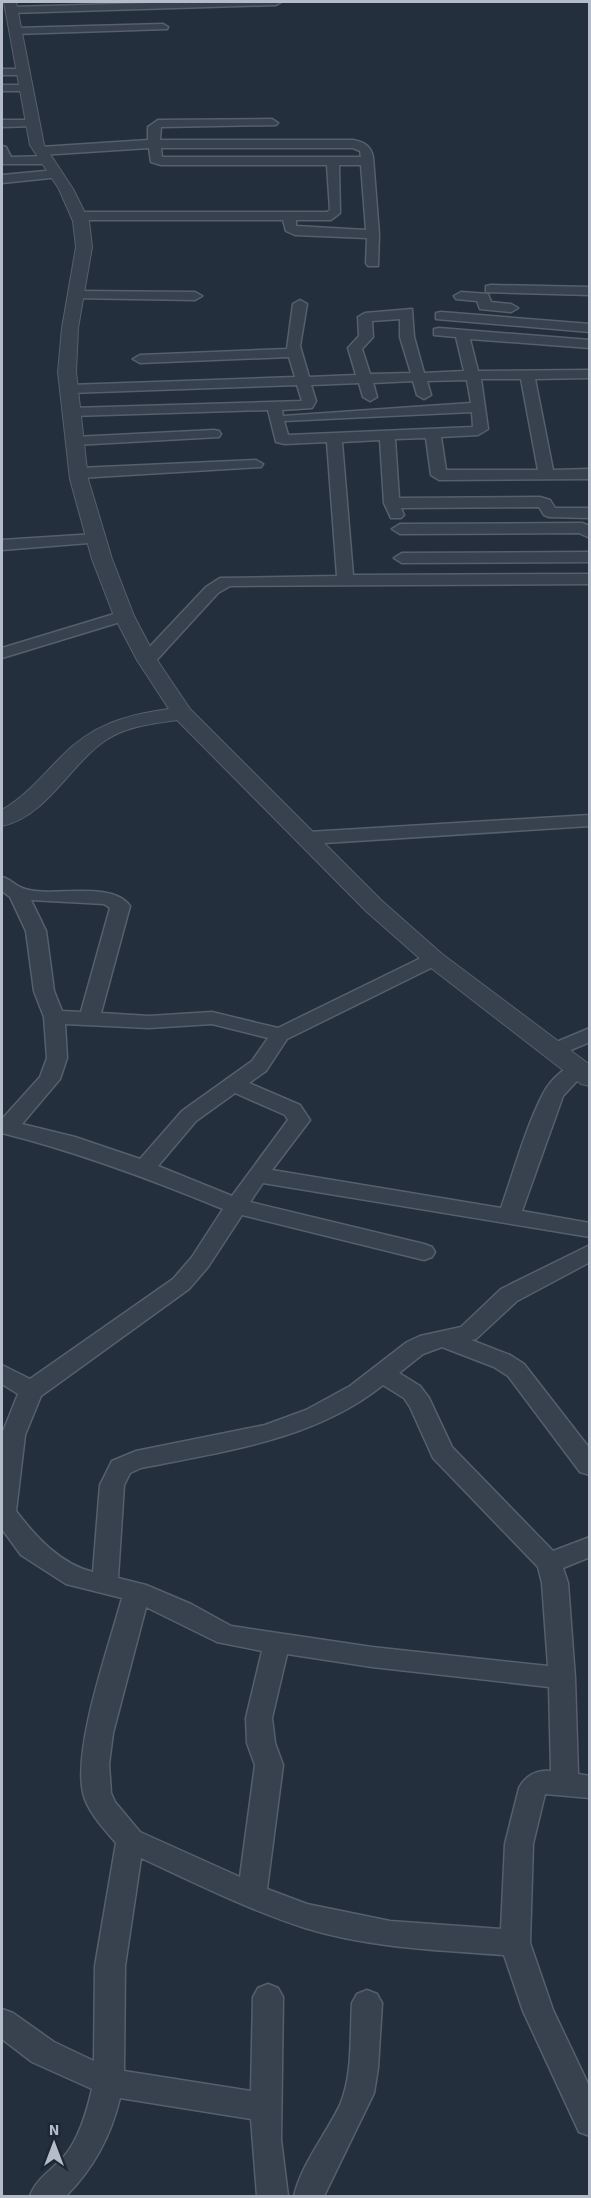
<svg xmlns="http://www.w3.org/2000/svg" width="591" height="2198" font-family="'Source Sans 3',sans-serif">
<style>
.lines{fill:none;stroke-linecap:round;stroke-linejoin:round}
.minor-casing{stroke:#565f6c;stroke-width:3}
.tertiary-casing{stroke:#565f6c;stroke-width:2}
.minor{fill:#38414e;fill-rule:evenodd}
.tertiary{fill:#38414e;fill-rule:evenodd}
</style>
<rect width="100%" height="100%" fill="#242f3e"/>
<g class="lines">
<defs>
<path id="minor" d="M187,2H281L276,5L11,13L6,10L11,7Z
M163,24L168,27L167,29L15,34L10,31L15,28Z
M2,69H22L28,72L22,75H2Z
M2,85H24L30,88L24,91H2Z
M272,119L278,123L276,125L161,127L160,140H353C364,142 371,146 373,157L379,234L378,266H368L366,263L367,238L295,235L286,231L283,220H79L73,216L79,212H327L330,210L327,165H161L151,162L149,148L41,155L35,151L41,147L148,140V127L158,120ZM161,148H353L360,151L361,157H162ZM339,165H361L366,230L296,226V220H331L340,213Z
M31,120L37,124L35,126L2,127V120Z
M2,146L6,147L11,157L47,156L53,160L47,164H2Z
M56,170L62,174L60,177L2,183V175Z
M491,285L590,287V295L486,292V286Z
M76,291L195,292L202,296L195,300L71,298L69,295Z
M461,292L488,294L491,302L511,304L518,308L511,312L480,309L477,301L456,299L454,296Z
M300,300L307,304L300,346L309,377L356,375L348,348L359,336L358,317L365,313L412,309L414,337L424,373L464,371L456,337L434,335V329L439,328L590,340V348L470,339L478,371L590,370V378L535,379L553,470L590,469V479L439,480L431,475L426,438L395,439L399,498L540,497L550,500L555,508H590V518L549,517L544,515L539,507L401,508L404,515L401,518H391L384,503L380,440L342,442L353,575L590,574V584L230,586L218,593L153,664H141L139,660L141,656L206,587L220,578L337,576L327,442L285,444L276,442L268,410L72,416L65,412L72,408L302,401L297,385L69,393L62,389L69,385L295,377L289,357L140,363L133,359L140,355L287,349L293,304ZM400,319V337L411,373L370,374L362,349L373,337L372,321ZM481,379H521L538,470H446L441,437L478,435L488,429ZM467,380L471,403L283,416L282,410L312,408L316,401L311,385L359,383L363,397L370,401L377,397L373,383L413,381L417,395L424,399L431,395L427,381ZM472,412L473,427L288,435L284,421Z
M441,312L590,324V332L436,319V313Z
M214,430L219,431L221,434L219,437L75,445L68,441L75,437Z
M256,460L263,464L261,467L79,478L71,473L79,468Z
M582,523L590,526V538L579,533L400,534L392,529L400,524Z
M95,534L101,536L103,539L101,542L2,550V540Z
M590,552V562L402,563L394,558L402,553Z
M124,611L130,613L132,616L130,619L2,658V648Z
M590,815V826L309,844L300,838L309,832Z
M2,877C10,879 15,885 22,888C49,899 111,879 130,906L101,1013L149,1016L212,1012L278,1028L427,955H441L444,959L441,963L287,1039L266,1071L249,1083L300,1105L310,1120L272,1170L501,1208C514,1171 525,1129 543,1094C550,1080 570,1060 585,1064L588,1069L563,1096L522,1211L590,1223V1237L263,1183L250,1202L424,1244L432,1247L435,1252L432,1257L424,1260L242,1215L208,1267L189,1289L41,1396L25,1435L16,1511C36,1537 60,1564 93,1572L100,1485L112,1461L136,1451L265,1425L306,1410L350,1386L407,1342L420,1336L461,1327L501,1289L590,1245V1262L517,1301L476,1339L471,1340L510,1355L524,1364L590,1449V1475L580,1472L508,1376L494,1367L442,1347L423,1354L399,1373L420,1386L429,1398L452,1447L553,1551L590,1537V1557L563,1568L568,1583L575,1678L578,1774L590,1776V1798L545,1794L533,1844L530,1943L553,2010L590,2088V2136L579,2132L523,2011L504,1955C438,1950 370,1948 305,1928C249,1910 195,1883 141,1858L125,1966L124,2071L251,2091L253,1997L258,1988L268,1984L278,1988L283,1997L281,2140L288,2196H257L251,2119L120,2098C111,2136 93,2169 66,2196H30C36,2178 54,2169 66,2154C80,2136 87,2111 92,2089L32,2062L2,2039V2009L13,2013L54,2042L94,2061L95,1966L116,1843C103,1828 88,1812 83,1793C73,1746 109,1647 122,1598L66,1584L21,1555L2,1529V1434L18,1394L2,1384V1365L30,1379L173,1279L192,1257L223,1209C150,1179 78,1152 2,1133V1119L40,1077L47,1058L44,1017L34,991L26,931L10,897L2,891ZM31,900L104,904L110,908L81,1012L62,1011L54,991L46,931ZM65,1024L149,1028L212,1024L268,1038L252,1061L182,1111L140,1159L75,1137L22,1124L60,1079L67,1058ZM235,1093L285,1115L288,1120L232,1196L158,1166L196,1121ZM383,1385L404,1398L410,1407L433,1458L538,1567L542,1583L548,1666L372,1647L231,1626L191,1604L146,1585L118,1578L124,1485L130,1473L141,1468C225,1451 314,1440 383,1385ZM146,1607L217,1642L262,1651L246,1718L247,1743L255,1765L240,1877L140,1832L115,1802L111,1793L109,1764L113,1733ZM287,1654L372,1667L549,1687L551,1771C537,1769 525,1776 519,1788L505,1844L501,1929L390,1921L307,1904L267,1889L283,1765L275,1743L272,1718Z
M590,1028V1042L561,1054H547L544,1050L547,1046Z
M367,1990L377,1994L382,2003L378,2068L374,2093L324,2196H294C302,2163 325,2136 340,2105C353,2074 350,2036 352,2003L357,1994Z"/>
<path id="tertiary" d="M4,2H16L44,145L73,189L89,221L92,247L78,328L76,372L88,479L112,559L134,616L157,660L190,709L382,901L442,954L590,1065V1086L581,1084L426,964L366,911L177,720C152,724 127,726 106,740C70,764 46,817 2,826V810C25,797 42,776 61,757C92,725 125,715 169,709L137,660L114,616L92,559L70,479L58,372L62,328L76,247L73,221L59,189L30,145Z"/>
</defs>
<use href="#minor" class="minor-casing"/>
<use href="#tertiary" class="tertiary-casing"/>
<use href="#minor" class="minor"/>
<use href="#tertiary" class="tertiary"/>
</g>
<rect width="591" height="2198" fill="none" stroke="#b4bcc9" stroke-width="6"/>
<g transform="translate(54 2144)" stroke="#1d2633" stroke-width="4.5" paint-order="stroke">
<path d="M0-4.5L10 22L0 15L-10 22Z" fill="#b4bcc9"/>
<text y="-9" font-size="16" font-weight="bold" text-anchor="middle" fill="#b4bcc9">N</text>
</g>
</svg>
